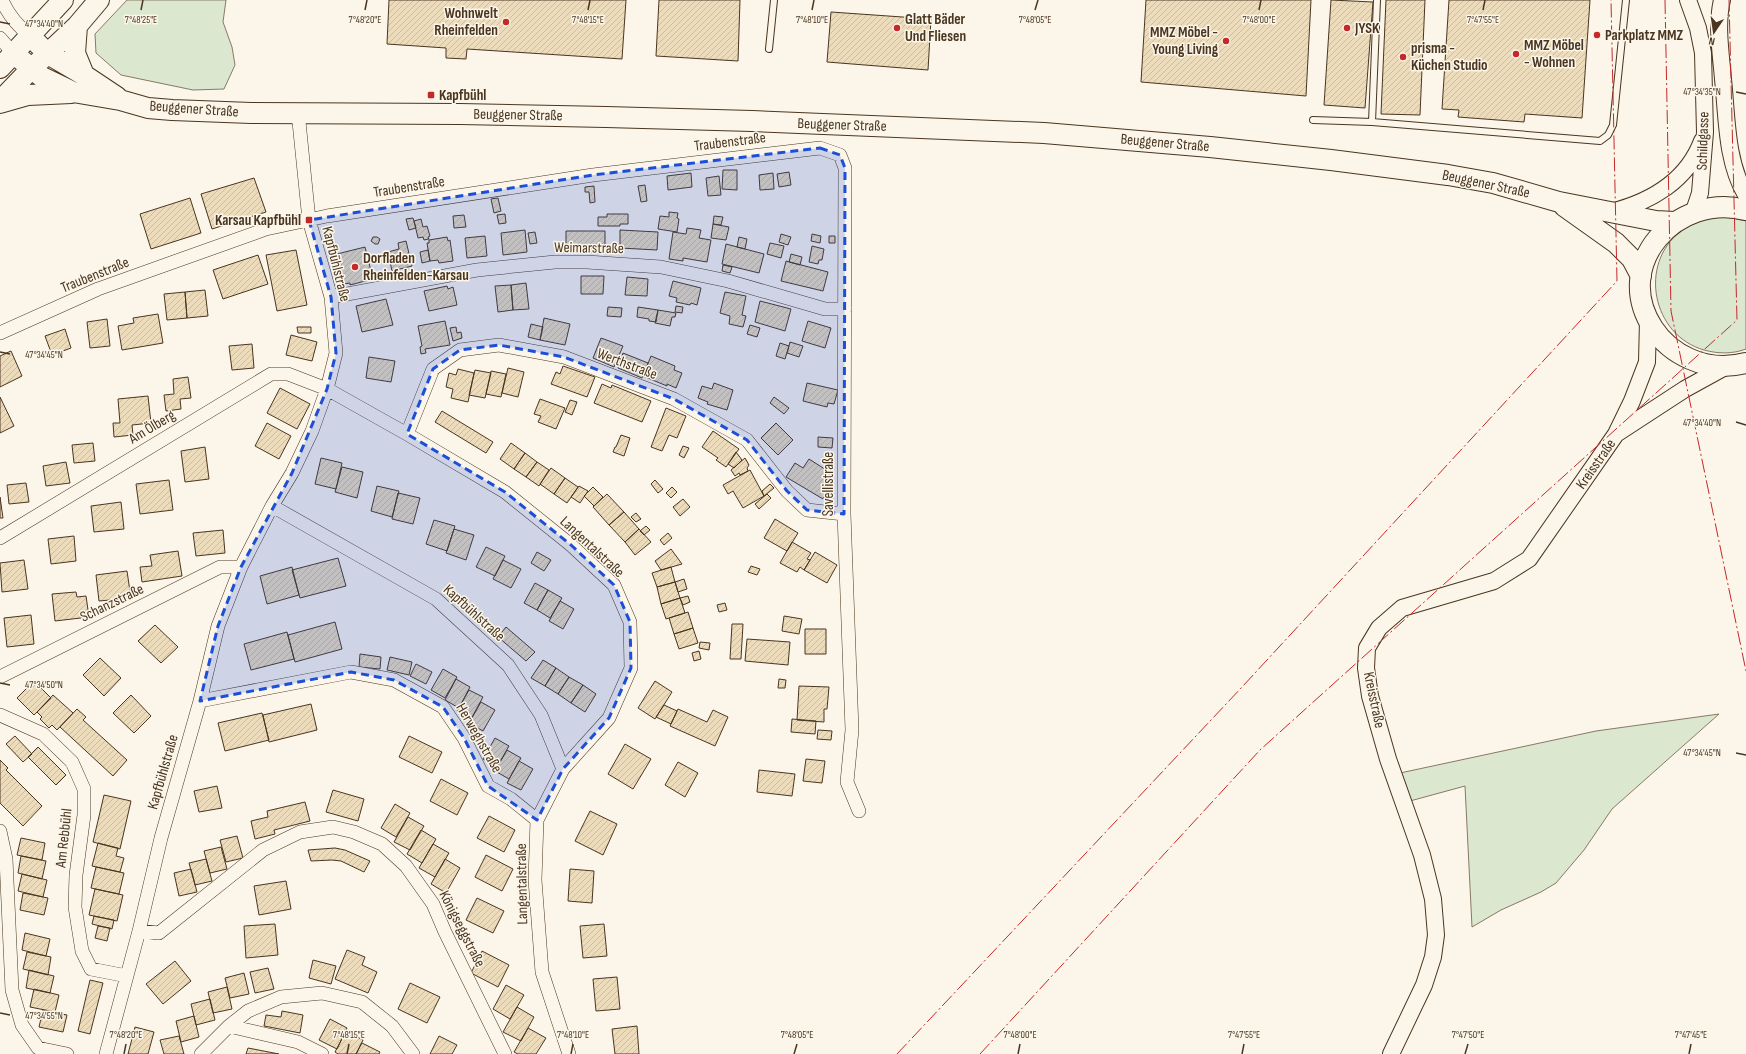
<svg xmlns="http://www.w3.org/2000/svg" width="1746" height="1054" font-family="'Sofia Sans Condensed',sans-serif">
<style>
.green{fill:#dce7d0;stroke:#887966}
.building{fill:url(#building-hatch);stroke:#4a3520}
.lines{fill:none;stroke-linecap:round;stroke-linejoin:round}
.service-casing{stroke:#4a3520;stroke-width:8}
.minor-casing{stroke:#4a3520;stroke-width:14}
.tertiary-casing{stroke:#4a3520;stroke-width:18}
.primary-casing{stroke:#4a3520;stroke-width:22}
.service{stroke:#fbf6e9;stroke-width:6}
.minor{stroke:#fbf6e9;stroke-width:13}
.tertiary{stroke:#fbf6e9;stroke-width:16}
.primary{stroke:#fbf6e9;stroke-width:20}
.power{stroke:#c62828;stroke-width:1;stroke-dasharray:14 3 2 3;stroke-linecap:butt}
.marked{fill:#1d4ed8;fill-opacity:0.2;stroke:#1d4ed8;stroke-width:3;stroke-dasharray:8 5;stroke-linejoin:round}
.ticks{fill:none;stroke:#4a3520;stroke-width:1.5}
.poi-dot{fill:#c62828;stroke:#fbf6e9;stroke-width:1.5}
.labels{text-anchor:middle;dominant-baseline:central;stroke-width:3;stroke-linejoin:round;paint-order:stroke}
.poi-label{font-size:15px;font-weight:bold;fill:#4a3520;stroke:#fbf6e9;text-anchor:start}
.street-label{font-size:15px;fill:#4a3520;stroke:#fbf6e9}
.ticks-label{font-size:10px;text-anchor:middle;fill:#4a3520;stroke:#fbf6e9;stroke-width:3;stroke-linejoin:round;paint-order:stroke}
</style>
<defs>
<pattern id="building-hatch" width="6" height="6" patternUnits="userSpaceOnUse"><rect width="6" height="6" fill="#ecdcbc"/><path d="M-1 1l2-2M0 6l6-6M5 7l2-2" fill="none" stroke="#ccbda1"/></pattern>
</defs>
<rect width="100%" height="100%" fill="#fbf6e9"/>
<path class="green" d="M127,0H226L223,22L232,47L235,65L224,89L193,90L121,75L96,53L95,34Z
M1715,217H1727L1746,221V349C1733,354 1718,354 1704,350C1652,335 1638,264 1681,231C1691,223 1703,220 1715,217Z
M1719,714L1612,809L1584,850L1556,883L1541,892L1501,910L1472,927L1465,786L1410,801L1400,773L1596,731Z"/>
<path class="building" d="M389,0H626L622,59L467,49L466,59L446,58V48L387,44Z
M659,0H740L738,61L656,56Z
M1146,0H1311L1306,96L1141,82Z
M1331,0L1373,2L1365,108L1324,105Z
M1386,0H1425L1420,115L1381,114Z
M1449,0H1590L1582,118L1525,114L1524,122L1458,117L1459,110L1442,109Z
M831,12L931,19L928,70L827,62Z
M723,170H737V190L722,189Z
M789,172L791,185L779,187L777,174Z
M691,173L692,187L668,190L667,176Z
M773,173L774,189L760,190L759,175Z
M719,176L721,195L708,196L706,178Z
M254,178L266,212L212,229L201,194Z
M645,185L647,201L641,202L638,186Z
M594,186L595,202L590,203L589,192H585V187Z
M190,198L201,233L151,249L140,214Z
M498,198L501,211L494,213L491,199Z
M669,212L678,213L677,218L679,219L677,232L658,229L660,216L669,217Z
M505,214L506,223L499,224L497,215Z
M607,214H628V224H620V226H598V217H607Z
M464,215L466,227L454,228L453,216Z
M714,216L723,217L721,225L713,224Z
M413,218L416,228L409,230L406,219Z
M421,219L423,227L427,226L430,236L428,237L429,239L424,240L423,237L418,238L414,221Z
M713,224L729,227L726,240L711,238Z
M687,228L701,230L699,238L711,240L707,262L683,258V261L669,259L673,232L686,234Z
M525,230L527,252L503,255L501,233Z
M620,230L658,232L657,250L620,248Z
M566,231H605V246H592V252H579V248L566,247Z
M535,232L537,243L530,244L528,233Z
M781,234L791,237L788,245L779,242Z
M812,234L821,236L820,243L811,241Z
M485,236L487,256L467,258L465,238Z
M829,236H835V243H829Z
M373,237H377L380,239L378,244H375L371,241Z
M447,237L448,241L450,240L453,261L439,263L438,260L430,261L427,243H429V240Z
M739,237L747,239L745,249L737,247Z
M406,241L412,266L392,271L388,252L399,249L398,243Z
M770,243L784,246L781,258L767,254Z
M726,244L764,254L759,273L722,264Z
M812,246L824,249L822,260H819L818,264L809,262Z
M365,247L373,279L350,285V283L344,284L337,254Z
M296,250L307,305L277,311L266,255Z
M428,250L430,261L422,263L420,252Z
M791,254L802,257L800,265L789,262Z
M258,255L268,284L223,299L213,270Z
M786,261L828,272L823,291L781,281Z
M723,265L732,267L730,273L722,271Z
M581,276H604L603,294H581Z
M627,277L648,279L647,296L625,295Z
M673,281L701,288L697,305L691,303L690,305L676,302L677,298L669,296Z
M526,283L529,309L513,310L511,285Z
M511,285L513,310L498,312L495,286Z
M447,286L448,289L453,287L457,305L429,311L424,291Z
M205,290L208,316L187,318L185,292Z
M185,292L187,318L167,320L164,294Z
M725,292L746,296L742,315L746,316L743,327L729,324L730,316L720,313Z
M386,299L393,325L362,332L356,306Z
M760,301L791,309L785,331L755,322Z
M676,306L683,307L682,313L675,312Z
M608,307L622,308L621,317L607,316Z
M638,307L658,310L656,322L649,321V319L637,317Z
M658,310L676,313L675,317H672L670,326L655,323Z
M158,314L163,343L122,350L118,326L134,323L133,318Z
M544,318L570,324L565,345L540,340Z
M107,319L110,346L90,348L87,322Z
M445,321L450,345L425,349L426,353L421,354L420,347L422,346L418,326Z
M808,321L831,328L825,348L802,341Z
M531,324L543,327L540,340L528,337Z
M750,325L760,328L757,337L747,334Z
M297,327H311V333H298Z
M456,327L457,333L461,332L462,338L453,341L450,328Z
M65,329L71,348L52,355L45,336Z
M291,335L317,342L312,361L286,355Z
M601,338L623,346L614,367L593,358Z
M790,342L803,346L799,357L787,353Z
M780,343L789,346L785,359L776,356Z
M252,344L254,368L232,370L229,346Z
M11,351L22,376L0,387V356Z
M623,353L648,363L642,378L618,368Z
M651,356L675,366L674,370L682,373L676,388L667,384V386L643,376Z
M369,357L395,361L391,382L366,378Z
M563,366L595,377L587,397L551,384L556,372L560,374Z
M508,368L524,372L518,397L502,393Z
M458,369L474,373L468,402L451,398L453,389L446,387L449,373L456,375Z
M475,370L491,373L485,398L469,395Z
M491,371L506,374L501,397L486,394Z
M188,377L191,398L180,399L181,409L166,411L164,395L174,394L173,379Z
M714,383L733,390L727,410L707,404L708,402L698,398L702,386L712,389Z
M807,383L838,390L834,404L828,403L827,407L803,401Z
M602,384L611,388L612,385L651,401L642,422L594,403Z
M280,388L310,404L297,429L267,413Z
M148,396L151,423L132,425L133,435L114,437L113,423H120L118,399Z
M0,397L14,426L0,433Z
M774,397L789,408L784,414L770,403Z
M540,399L565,408L556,429L538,422L541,416L534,414Z
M570,400L577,402L572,415L565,412Z
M666,408L686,416L677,438L669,435L662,451L651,447Z
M442,411L493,442L486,453L435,422Z
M267,423L291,436L279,459L255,446Z
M776,423L793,440L778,455L761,438Z
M713,431L739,449L726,467L716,460L718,458L702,447Z
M621,435L630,438L624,456L613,452L615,447H616Z
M818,437L833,438L832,448L818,447Z
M93,443L95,461L74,463L72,445Z
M511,443L525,453L514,469L500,459Z
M683,446L689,448L684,458L679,455Z
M205,447L209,479L185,482L181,451Z
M736,452L742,460L734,468L728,464Z
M525,453L537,462L526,477L514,469Z
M321,458L342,463L336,489L315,484Z
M745,458L749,465L747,468L748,471L740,475L739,473L735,476L731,470Z
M809,459L831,473L825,482L831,486L823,499L786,477L795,463L803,468Z
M66,462L70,483L46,486L43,466Z
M537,462L549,470L539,486L526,477Z
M342,467L363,472L357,498L335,492Z
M551,468L565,478L554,494L540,484Z
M750,470L764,496L743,508L733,491L728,494L723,485Z
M565,478L578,487L567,503L554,494Z
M169,480L173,510L140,514L136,484Z
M655,480L663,489L658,493L651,484Z
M26,483L29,502L9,504L7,485Z
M770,484L774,488L764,496L762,491Z
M377,486L399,491L392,517L371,511Z
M579,486L588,491L580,503L571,497Z
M593,487L603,497L594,506L584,496Z
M672,487L677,492L671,498L666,493Z
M398,493L420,498L413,524L392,519Z
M607,494L624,512L609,525L593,507Z
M767,494L771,498L759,509L755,504Z
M0,497L3,518H0Z
M683,499L690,507L680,516L673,507Z
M121,502L124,529L94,532L91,506Z
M624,512L639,529L625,542L609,525Z
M636,513L641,519L636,522L631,517Z
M775,519L798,533L787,551L764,538Z
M434,520L455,526L447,551L426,544Z
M646,526L650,530L644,535L640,531Z
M454,529L474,535L466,560L446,553Z
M639,529L651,542L635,555L625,542Z
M223,530L225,553L196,556L193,533Z
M668,533L672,538L664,545L660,540Z
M74,536L76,561L51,564L48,539Z
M792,542L811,553L807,559L810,560L804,570L800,567L797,572L780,563Z
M486,547L505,556L495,576L476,567Z
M671,549L682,564L661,570L655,561Z
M178,551L182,576L142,582L140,567L152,566L150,555Z
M537,552L551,560L544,571L531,563Z
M815,552L837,565L827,583L804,570Z
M338,558L346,586L300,598L292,570Z
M24,560L28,589L2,592L0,563Z
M503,560L521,569L511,588L493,579Z
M751,566L760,569L757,575L748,572Z
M292,567L299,595L267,604L260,576Z
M671,567L675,582L657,587L652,573Z
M127,571L131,598L99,601L96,575Z
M684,579L687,589L678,592L675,582Z
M675,582L680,598L661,604L657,587Z
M535,583L548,590L537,610L524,603Z
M548,590L562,598L550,618L537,610Z
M76,592L77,597L86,596L89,617L55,621L52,594Z
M688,596L690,602L683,605L680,598Z
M680,598L685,613L666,619L661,604Z
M560,601L574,609L563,629L549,621Z
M725,603L727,610L719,612L717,605Z
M688,612L693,628L674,634L669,618Z
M31,615L34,644L7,647L4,618Z
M784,616L802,619L799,634L782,631Z
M335,622L342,649L295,662L288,635Z
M732,624H743L741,659H730Z
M155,625L178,647L161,663L138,641Z
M506,627L535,652L526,661L498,637Z
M693,628L698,643L679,649L674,634Z
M805,629H826V654H805Z
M287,632L294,659L251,670L244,644Z
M747,639L790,642L788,665L745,661Z
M700,642L710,643L709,650L699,648Z
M699,651L701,659L694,661L692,653Z
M360,654L381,657L380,669L359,667Z
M390,657L412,662L409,675L387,670Z
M100,658L121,678L104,696L83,675Z
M543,660L556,668L545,686L531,678Z
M416,664L432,672L426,684L410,676Z
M556,668L569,677L558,694L545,686Z
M443,669L457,677L445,698L431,690Z
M569,677L583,685L571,703L558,694Z
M456,679L470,687L459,708L445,700Z
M779,679L786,680L785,688H778Z
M34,681L51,698L34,715L17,698Z
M655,681L672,692L655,719L638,708Z
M583,685L596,694L585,712L571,703Z
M799,686L829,687L827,709H824V722L797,720Z
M469,690L483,697L471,719L457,711Z
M53,695L73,713L57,730L52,725L49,728L40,719L42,717L37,712Z
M131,695L151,716L134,733L113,713Z
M481,702L495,710L483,731L469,723Z
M311,704L317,730L269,742L263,715Z
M664,705L677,711L671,724L656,717Z
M77,709L86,717L83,720L127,760L113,776L60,727Z
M678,709L707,722L713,710L728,717L715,746L670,726Z
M262,713L269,740L225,751L218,723Z
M792,719L816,721L815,734L791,732Z
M818,730L832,731L831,740L817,739Z
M15,736L32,754L23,762L6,744Z
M409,736L442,752L432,773L399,757Z
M495,738L509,746L497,767L483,759Z
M625,744L651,759L633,789L608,774Z
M38,747L66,775L56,785L28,757Z
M507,750L521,758L509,779L495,771Z
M806,759L825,761L822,783L803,781Z
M0,760L8,768L6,770L42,806L23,826L0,803Z
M519,761L533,769L521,790L507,783Z
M678,762L698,773L685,797L665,785Z
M759,770L795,774L792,796L757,792Z
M441,779L468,793L457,815L430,801Z
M217,786L222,808L199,812L194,791Z
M333,790L364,799L358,821L326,812Z
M104,795L131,801L120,849L93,842Z
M305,802L310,821L274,830L275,834L255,839L251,821L268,817L267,811Z
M395,804L410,813L396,837L381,828Z
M590,811L617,824L603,855L575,841Z
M489,816L515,830L504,852L477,838Z
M408,817L424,826L410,850L394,842Z
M421,830L436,839L422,863L407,854Z
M237,836L243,858L226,862L220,840Z
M21,838L45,843L42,860L17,855Z
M98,843L118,848L116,856L124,858L120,872L92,866Z
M433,844L449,853L435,877L419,868Z
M221,847L227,869L210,873L204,851Z
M335,848L345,850L370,861L364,872L341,861L332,860L311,861L308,850Z
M486,855L513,869L502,891L475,877Z
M21,856L46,861L42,879L18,873Z
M206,859L212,881L195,885L189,863Z
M445,859L460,868L446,893L431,884Z
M96,867L124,873L119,894L91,888Z
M191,869L197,892L179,896L174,873Z
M570,869L594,871L592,903L568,901Z
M22,874L47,880L43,897L18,891Z
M286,881L291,909L259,915L254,886Z
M95,889L123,895L117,921L89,915Z
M23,893L48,898L44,915L20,910Z
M477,898L504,911L493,933L466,920Z
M94,916L114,920L112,929L92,924Z
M275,924L278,955L246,958L244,926Z
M604,924L607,956L583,958L580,926Z
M98,926L110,928L107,941L95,938Z
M25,933L50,939L46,956L22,950Z
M347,950L365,957L362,965L377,972L368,993L335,979Z
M482,951L509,965L498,987L471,973Z
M27,952L51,957L48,975L23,969Z
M313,960L336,966L331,984L309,978Z
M175,961L191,981L163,1004L146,984Z
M268,968L274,989L255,993L250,972Z
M29,970L54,976L50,993L26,988Z
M244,973L249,994L230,998L225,978Z
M617,977L620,1009L596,1011L593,979Z
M90,980L103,983L90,1034L78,1031Z
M410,983L440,997L427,1023L398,1009Z
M506,985L524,995L510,1019L493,1009Z
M227,987L232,1009L213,1013L208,992Z
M34,989L59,995L55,1012L30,1007Z
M210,999L215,1020L196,1025L191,1004Z
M517,1007L534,1017L521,1041L503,1032Z
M43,1010L67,1015L63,1032L39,1027Z
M282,1011L303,1015L300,1033L264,1026L266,1015L281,1017Z
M194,1016L199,1037L181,1042L176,1021Z
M330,1019L347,1028L337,1049L319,1040Z
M637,1026L639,1054H615L612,1029Z
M135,1027L154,1032L148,1054H128Z
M528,1028L546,1038L536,1054H518L514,1052Z
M346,1031L363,1040L356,1054H338L335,1052Z
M179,1036L184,1054H164L160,1040Z
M439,1036L457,1045L452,1054H430Z
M362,1043L380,1052L379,1054H356Z
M248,1048L279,1054H246Z"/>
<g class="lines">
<defs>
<path id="service" d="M769,49L774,0
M1313,120L1372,122L1600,141L1608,135L1613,125L1626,0
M1372,122L1377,0"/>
<path id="minor" d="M2,0C8,15 18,26 30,36
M0,38L13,53
M331,297L477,270L555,262H587L661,267L728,281L825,309H845
M0,333L98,289L266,229L327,216L593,175L820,148L840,155L845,168L844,514L852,730L847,782L859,811
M407,434L433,369L460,350L499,345L564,357L674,399L747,440L787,491L807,510L844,514
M272,506L436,599L508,665L541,715L563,769
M0,538L271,374H288L327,389L407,434L505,492L571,545L614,585L630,622L631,668L609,718L563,769L537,820L535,880L542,972L569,1054
M0,677L220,567H241
M200,701L351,672L394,680L443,707L464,738L488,786L511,799L537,820
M0,715L43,734L72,762L84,789V815L76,875L75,907L82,951L91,969L127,976
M0,831L6,859L12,990L22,1025L38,1048L67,1054
M139,931L159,933L263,850L300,832L333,827L354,832L382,844L406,866L433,904L445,932L505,1054
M229,1026L298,1042L322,1054
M106,1054L139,931L161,838L200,701L218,626L241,567L272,506L292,473L312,431L327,389L336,353L331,297L309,220L298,112
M201,1054L229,1026L248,1011L281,997L322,993L362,1002L392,1026L413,1054"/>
<path id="tertiary" d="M1688,0L1698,28L1703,53L1705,132L1700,193L1694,211
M1722,0C1716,25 1721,54 1723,79C1727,117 1726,162 1746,195
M1611,212C1650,202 1687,181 1702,141
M1616,434L1685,389L1725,367
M1391,1054L1424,985L1433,957L1436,935L1433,899L1422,855L1388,759L1370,696L1366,668L1367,648L1379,628L1402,608L1494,581L1529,559L1616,434L1632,401L1647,362L1648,320"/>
<path id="primary" d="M77,26L75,53L84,75
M30,36L48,54L84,75L117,97
M13,53L42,77L73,92L120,100L148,108L172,110L251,113L460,114L606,117L752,121L1044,133L1210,147L1331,160L1448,175L1493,183L1559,202L1656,221L1674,222
M0,68L63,0
M0,101L31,69L77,26L99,0
M0,103L28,95L71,93
M1564,206L1616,243L1632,259L1641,276
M1746,210C1677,192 1611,264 1653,328C1662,342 1674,352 1690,359C1708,367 1727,368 1746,363"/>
</defs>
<use href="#service" class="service-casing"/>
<use href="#minor" class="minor-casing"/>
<use href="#tertiary" class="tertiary-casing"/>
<use href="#primary" class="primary-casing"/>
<use href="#service" class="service"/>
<use href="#minor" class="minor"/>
<use href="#tertiary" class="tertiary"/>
<use href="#primary" class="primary"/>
<path class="power" d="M1665,0L1671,311L1746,671
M897,1054L1243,686L1617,281L1611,0
M980,1054L1260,750L1737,320L1729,0"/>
</g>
<path class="marked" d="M820,148L840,155L845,168L844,514L807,510L787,491L747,440L674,399L564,357L499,345L460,350L433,369L407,434L505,492L571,545L614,585L630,622L631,668L609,718L563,769L537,820L488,786L464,738L443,707L394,680L351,672L200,701L218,626L241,567L292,473L327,389L336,353L331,297L309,220L593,175Z"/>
<path class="ticks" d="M141,10L143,0M365,10L367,0M588,10L590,0M812,10L814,0M1035,10L1038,0M1259,10L1261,0M1483,10L1485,0M0,22L10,24M1736,92L1746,94M0,352L10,354M1736,422L1746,425M0,683L10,685M1736,753L1746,755M0,1013L10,1015M124,1054L126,1044M347,1054L349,1044M571,1054L573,1044M794,1054L797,1044M1018,1054L1020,1044M1242,1054L1244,1044M1465,1054L1468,1044M1689,1054L1691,1044"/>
<g class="poi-dot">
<circle cx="506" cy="22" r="4"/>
<circle cx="897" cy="28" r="4"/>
<circle cx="1347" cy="28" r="4"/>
<circle cx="1597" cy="35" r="4"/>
<circle cx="1226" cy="41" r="4"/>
<circle cx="1516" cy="54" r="4"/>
<circle cx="1403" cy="57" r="4"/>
<rect x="427" y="91" width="8" height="8" rx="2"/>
<rect x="305" y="216" width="8" height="8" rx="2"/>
<circle cx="355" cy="267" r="4"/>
</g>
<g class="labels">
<g class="poi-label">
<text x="498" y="13" text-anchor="end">Wohnwelt<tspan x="498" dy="17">Rheinfelden</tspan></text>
<text x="905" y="19">Glatt Bäder<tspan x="905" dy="17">Und Fliesen</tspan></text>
<text x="1355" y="28">JYSK</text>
<text x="1218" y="32" text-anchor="end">MMZ Möbel -<tspan x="1218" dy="17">Young Living</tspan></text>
<text x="1605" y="35">Parkplatz MMZ</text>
<text x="1524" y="45">MMZ Möbel<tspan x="1524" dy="17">- Wohnen</tspan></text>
<text x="1411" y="48">prisma -<tspan x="1411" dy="17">Küchen Studio</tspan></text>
<text x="439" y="95">Kapfbühl</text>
<text x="301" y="220" text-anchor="end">Karsau Kapfbühl</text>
<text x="363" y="258">Dorfladen<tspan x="363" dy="17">Rheinfelden-Karsau</tspan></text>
</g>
<g class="street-label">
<text transform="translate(194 109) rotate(4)">Beuggener Straße</text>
<text transform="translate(518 115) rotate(1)">Beuggener Straße</text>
<text transform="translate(842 125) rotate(2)">Beuggener Straße</text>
<text transform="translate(1703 141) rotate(-88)">Schildgasse</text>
<text transform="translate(730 142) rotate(-7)">Traubenstraße</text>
<text transform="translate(1165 143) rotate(5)">Beuggener Straße</text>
<text transform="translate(1486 184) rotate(12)">Beuggener Straße</text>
<text transform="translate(409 187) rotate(-9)">Traubenstraße</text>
<text transform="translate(589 248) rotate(1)">Weimarstraße</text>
<text transform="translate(336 264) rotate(76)">Kapfbühlstraße</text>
<text transform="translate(95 275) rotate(-22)">Traubenstraße</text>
<text transform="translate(627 364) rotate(21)">Werthstraße</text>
<text transform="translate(152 427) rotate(-31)">Am Ölberg</text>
<text transform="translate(1596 464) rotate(-55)">Kreisstraße</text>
<text transform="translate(828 484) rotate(-90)">Savellistraße</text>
<text transform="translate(592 547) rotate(43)">Langentalstraße</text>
<text transform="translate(112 603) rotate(-26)">Schanzstraße</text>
<text transform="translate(474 613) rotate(42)">Kapfbühlstraße</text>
<text transform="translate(1374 700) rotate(78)">Kreisstraße</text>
<text transform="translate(479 738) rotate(60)">Herweghstraße</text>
<text transform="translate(163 772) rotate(-74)">Kapfbühlstraße</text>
<text transform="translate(64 838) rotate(-84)">Am Rebbühl</text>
<text transform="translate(522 884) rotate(-91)">Langentalstraße</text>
<text transform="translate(462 929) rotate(63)">Königseggstraße</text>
</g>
</g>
<g class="ticks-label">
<text x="141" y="23">7°48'25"E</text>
<text x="365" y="23">7°48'20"E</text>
<text x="812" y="23">7°48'10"E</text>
<text x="1035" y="23">7°48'05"E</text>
<text x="1259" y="23">7°48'00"E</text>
<text x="588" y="23">7°48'15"E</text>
<text x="1483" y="23">7°47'55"E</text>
<text x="44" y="27">47°34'40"N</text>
<text x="1702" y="95">47°34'35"N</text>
<text x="44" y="358">47°34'45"N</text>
<text x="1702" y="426">47°34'40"N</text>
<text x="44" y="688">47°34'50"N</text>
<text x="1702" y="756">47°34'45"N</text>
<text x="44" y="1019">47°34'55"N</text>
<text x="126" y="1038">7°48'20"E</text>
<text x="349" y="1038">7°48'15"E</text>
<text x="573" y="1038">7°48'10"E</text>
<text x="797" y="1038">7°48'05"E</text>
<text x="1020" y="1038">7°48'00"E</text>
<text x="1244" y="1038">7°47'55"E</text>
<text x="1468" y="1038">7°47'50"E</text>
<text x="1691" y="1038">7°47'45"E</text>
</g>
<g transform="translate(1714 32) rotate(193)" stroke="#fbf6e9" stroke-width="3" paint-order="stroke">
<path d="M0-3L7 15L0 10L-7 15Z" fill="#4a3520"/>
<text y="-6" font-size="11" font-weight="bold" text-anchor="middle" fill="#4a3520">N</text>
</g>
</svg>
